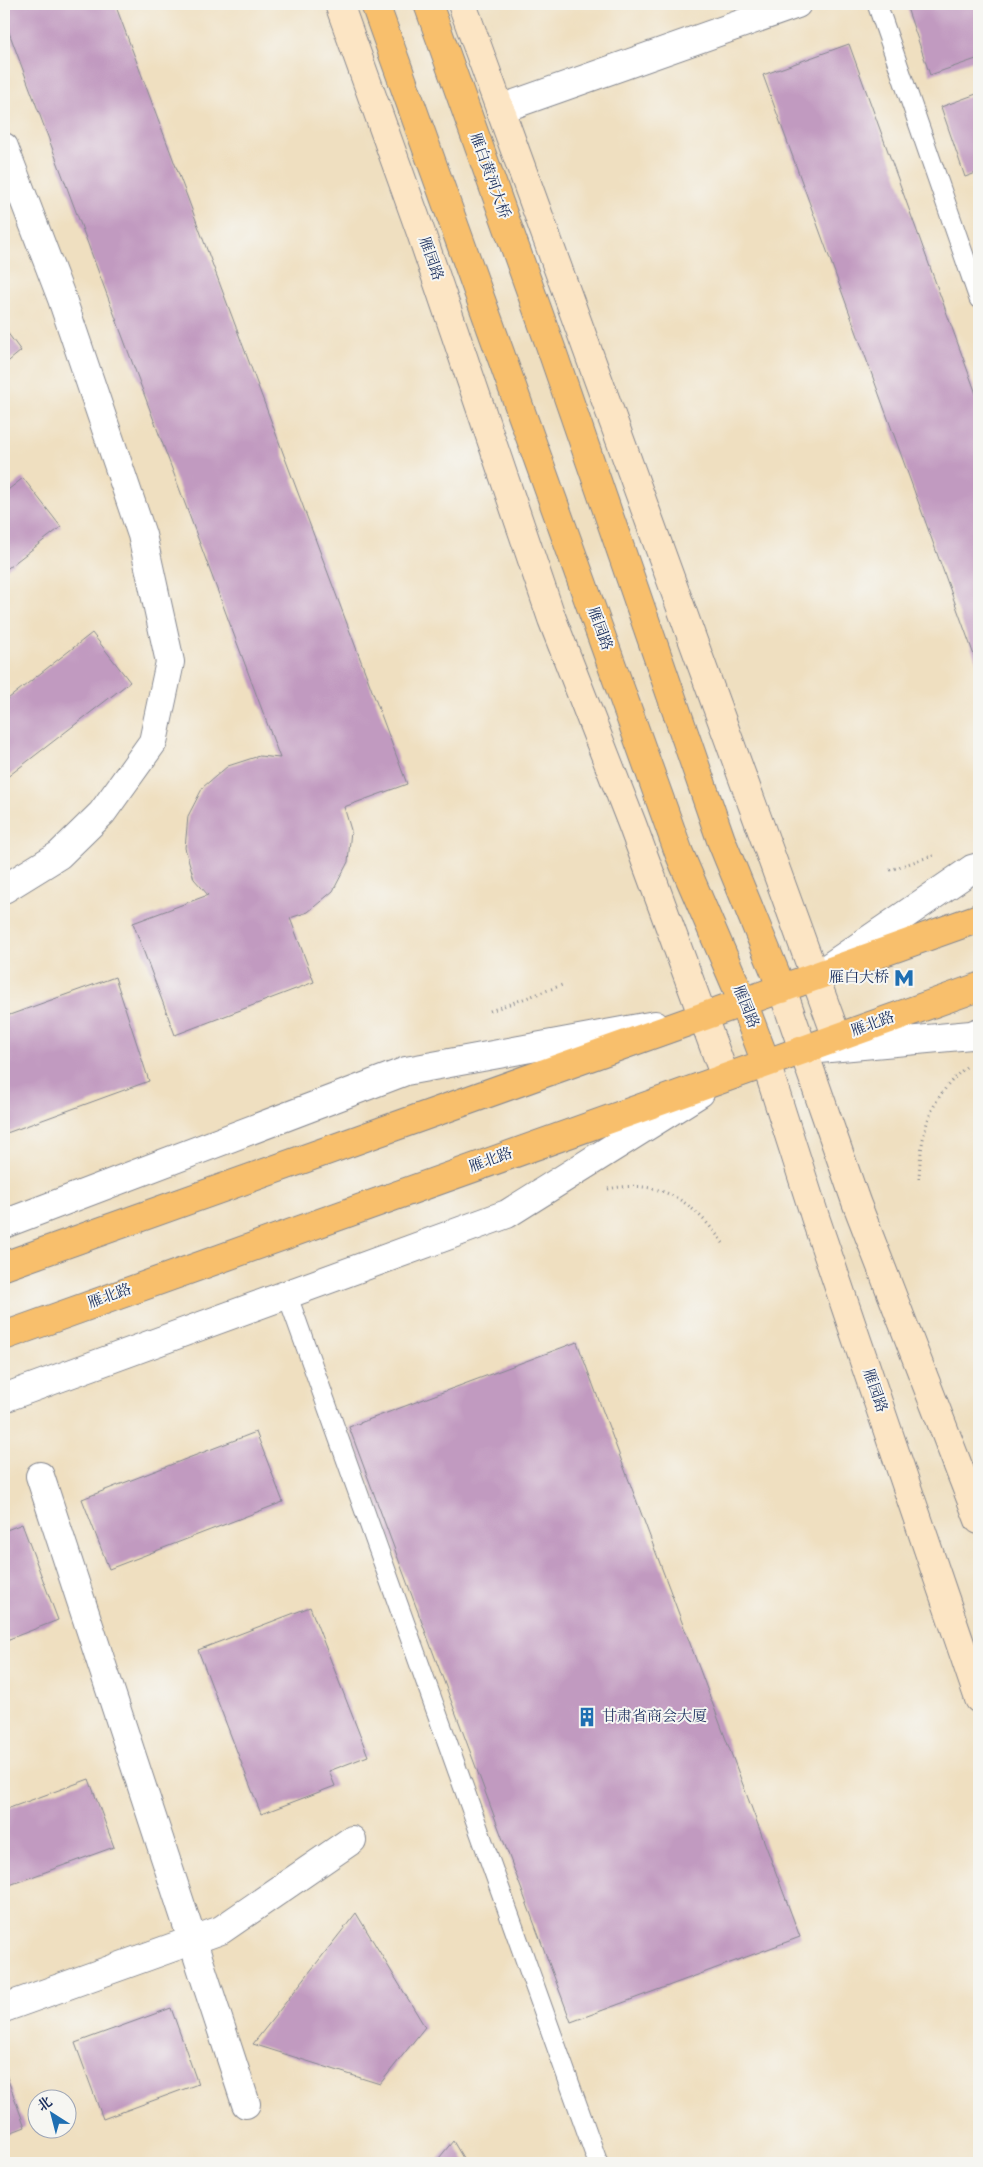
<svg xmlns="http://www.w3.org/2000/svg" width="983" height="2167" font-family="Vollkorn,'Noto Serif SC',serif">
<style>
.building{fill:#c19ac0}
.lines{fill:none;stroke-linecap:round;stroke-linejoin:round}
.service-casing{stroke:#85878f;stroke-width:21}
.minor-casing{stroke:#85878f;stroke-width:30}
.secondary-casing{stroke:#85878f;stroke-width:30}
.primary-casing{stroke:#85878f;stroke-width:30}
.path{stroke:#85878f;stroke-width:3;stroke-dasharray:1 4;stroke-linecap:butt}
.service{stroke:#fff;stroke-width:19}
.minor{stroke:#fff;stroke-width:28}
.secondary{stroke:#fce5c4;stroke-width:28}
.primary{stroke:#f8bf6c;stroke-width:28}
.labels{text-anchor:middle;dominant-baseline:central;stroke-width:4;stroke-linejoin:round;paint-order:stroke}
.street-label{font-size:15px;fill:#1b2f5e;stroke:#f6f6f2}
.poi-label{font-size:15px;fill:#1b2f5e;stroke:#f6f6f2;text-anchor:end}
</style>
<rect width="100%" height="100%" fill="#f6f6f2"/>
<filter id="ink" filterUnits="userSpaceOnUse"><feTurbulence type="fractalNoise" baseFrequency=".02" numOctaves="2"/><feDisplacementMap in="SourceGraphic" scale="10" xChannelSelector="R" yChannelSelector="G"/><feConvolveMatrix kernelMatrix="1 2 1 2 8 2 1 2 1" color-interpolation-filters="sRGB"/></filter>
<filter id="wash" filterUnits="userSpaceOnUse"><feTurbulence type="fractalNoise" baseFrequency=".0096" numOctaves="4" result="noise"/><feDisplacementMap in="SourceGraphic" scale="20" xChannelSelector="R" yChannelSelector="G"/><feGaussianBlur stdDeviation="1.12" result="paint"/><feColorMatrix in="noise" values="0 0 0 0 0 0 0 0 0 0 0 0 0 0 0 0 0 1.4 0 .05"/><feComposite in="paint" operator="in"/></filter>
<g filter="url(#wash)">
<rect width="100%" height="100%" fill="#efdfc0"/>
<g id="blocks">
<path class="building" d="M4,4H115L407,784L344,807L351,830L348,862L333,891L308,912L290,918L314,982L175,1035L133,923L208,895L194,879L185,848L188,816L203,787L228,766L259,756L280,758L4,19Z
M911,4H979V58L930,75L906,5Z
M849,44L979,402V669L763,75Z
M979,93V172L965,177L941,107Z
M4,328L21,351L4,365Z
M23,478L61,527L4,571V493Z
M92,633L130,682L6,778L4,775V702Z
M115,977L149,1081L4,1134V1017Z
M577,1342L800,1937L571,2022L349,1427Z
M256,1432L283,1502L109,1569L82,1499Z
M22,1524L58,1620L4,1641V1531Z
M310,1607L368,1756L329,1771L335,1786L261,1814L198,1650Z
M89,1779L114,1847L4,1887V1810Z
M356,1913L425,2027L380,2084L253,2044Z
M171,2008L198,2084L103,2119L75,2043Z
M4,2069L25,2127L4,2135Z
M453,2141L466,2163H435Z"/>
</g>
</g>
<g filter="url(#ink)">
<use href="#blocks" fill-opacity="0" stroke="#85878f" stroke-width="1"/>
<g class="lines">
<defs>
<path id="service" d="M877,4L979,299
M287,1294L598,2163"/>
<path id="minor" d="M500,109L797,4
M4,147L62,299L142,535L170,662L153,742L102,813L59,855L4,889
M829,967L972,869L979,867
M819,1049L971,1035L979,1032
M4,1224L406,1071L655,1025
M4,1398L507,1214L700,1093
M40,1476L246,2104
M4,2008L221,1930L352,1840"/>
<path id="secondary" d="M339,4L421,233L552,619L632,824L725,1077
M462,4L837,1038
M782,989L856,1202L979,1520
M766,1063L816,1220L979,1699"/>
<path id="primary" d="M375,4L679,853L743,1002L766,1063
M428,4L551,348L721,840L782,989
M4,1266L979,918
M4,1336L979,987"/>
</defs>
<use href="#service" class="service-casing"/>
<use href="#minor" class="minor-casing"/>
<use href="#secondary" class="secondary-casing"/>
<use href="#primary" class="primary-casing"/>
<path class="path" d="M890,870L937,854
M490,1011L565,984
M919,1179C921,1131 928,1100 966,1067
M608,1189C661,1178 693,1202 723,1243"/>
<use href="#service" class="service"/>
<use href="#minor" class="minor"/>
<use href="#secondary" class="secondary"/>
<use href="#primary" class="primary"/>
</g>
</g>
<defs>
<symbol id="metro-bare" viewBox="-9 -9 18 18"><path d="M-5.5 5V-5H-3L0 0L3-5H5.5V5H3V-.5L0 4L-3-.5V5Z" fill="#1f6fb2" stroke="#f6f6f2" stroke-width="2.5" paint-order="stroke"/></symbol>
<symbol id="building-bare" viewBox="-9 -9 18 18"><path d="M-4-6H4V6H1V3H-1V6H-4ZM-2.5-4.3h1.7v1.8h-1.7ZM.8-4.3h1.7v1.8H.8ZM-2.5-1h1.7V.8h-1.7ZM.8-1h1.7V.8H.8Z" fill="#1f6fb2" stroke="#f6f6f2" stroke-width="2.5" paint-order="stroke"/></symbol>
</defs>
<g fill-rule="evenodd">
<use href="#metro-bare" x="890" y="964" width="28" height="28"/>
<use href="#building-bare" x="573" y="1703" width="28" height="28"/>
</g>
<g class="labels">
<g class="street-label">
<text transform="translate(489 176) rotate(70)">雁白黄河大桥</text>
<text transform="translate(430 259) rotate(71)">雁园路</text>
<text transform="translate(599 629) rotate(70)">雁园路</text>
<text transform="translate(745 1007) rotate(68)">雁园路</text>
<text transform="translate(873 1025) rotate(-20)">雁北路</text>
<text transform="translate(491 1161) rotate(-20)">雁北路</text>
<text transform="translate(110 1297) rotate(-20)">雁北路</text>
<text transform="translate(874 1391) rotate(71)">雁园路</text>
</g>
<g class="poi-label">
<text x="889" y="978">雁白大桥</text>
<text x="602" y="1717" text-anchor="start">甘肃省商会大厦</text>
</g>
</g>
<rect width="983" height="2167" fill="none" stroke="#f6f6f2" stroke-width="20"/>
<g transform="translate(52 2114) rotate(324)"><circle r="24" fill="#f6f6f2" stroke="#9ea6b7"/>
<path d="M0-4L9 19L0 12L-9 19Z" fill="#1f6fb2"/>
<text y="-8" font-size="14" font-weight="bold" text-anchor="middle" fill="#1b2f5e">北</text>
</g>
</svg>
